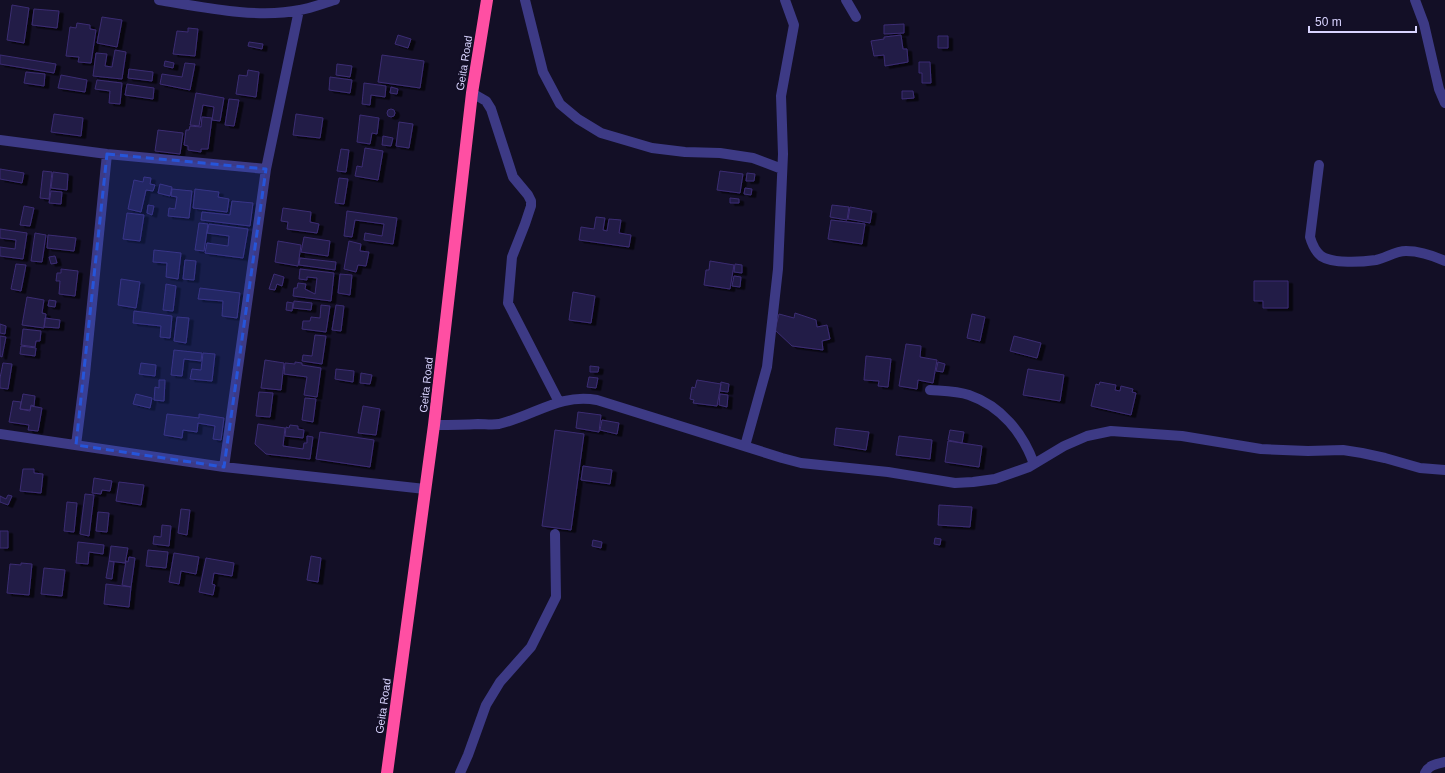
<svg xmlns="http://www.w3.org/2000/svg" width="1445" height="773" font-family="Arial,sans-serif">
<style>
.building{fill:#241b47;stroke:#3b2d73;filter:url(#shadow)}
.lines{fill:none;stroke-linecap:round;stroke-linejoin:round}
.minor{stroke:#3d3a85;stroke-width:10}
.highway{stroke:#ff4fa3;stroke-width:12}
.marked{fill:#2655da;fill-opacity:0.2;stroke:#2655da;stroke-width:3;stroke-dasharray:8 5;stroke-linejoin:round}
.labels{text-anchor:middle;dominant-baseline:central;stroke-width:4;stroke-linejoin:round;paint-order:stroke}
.street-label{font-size:11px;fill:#d9d4ff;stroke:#130f26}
</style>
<defs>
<filter id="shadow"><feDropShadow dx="4.5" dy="2.5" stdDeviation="0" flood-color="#0009"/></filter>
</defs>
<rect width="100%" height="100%" fill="#130f26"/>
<path class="building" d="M12,5L29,8L24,43L7,40Z
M34,9L59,11L57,28L32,25Z
M102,17L122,20L117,47L97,43Z
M77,23L90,25V29L96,30L91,63L78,62L79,57L66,56L70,27L76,28Z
M904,24V33L884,34V25Z
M188,28L198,29L195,56L173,54L177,31L188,32Z
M398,35L411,39L408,48L395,44Z
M901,35L903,49H907L908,62L885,66L884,55L874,56L871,41L884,39V37Z
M938,36H948V48H938Z
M249,42L263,44L262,49L248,46Z
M115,50L126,52L122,79L93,76L96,53L107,54L105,66L112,67Z
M0,55L56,64L54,73L0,64Z
M382,55L424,61L420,88L378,82Z
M165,61L174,63L173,68L164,66Z
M919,62H930L931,83H922V73H919Z
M185,63L195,64L190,90L160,84L162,74L182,77Z
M337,64L352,66L350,77L336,75Z
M129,69L153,72L152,81L128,78Z
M248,70L259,72L256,97L236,94L239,75L247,76Z
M26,72L45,74L44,86L24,83Z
M61,75L87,80L85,92L58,88Z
M330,77L352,80L350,93L329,90Z
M97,80L122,83L120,104L109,103L110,91L95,89Z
M364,83L386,86L385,97L371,95L370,105L362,104Z
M127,84L154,88L153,99L125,95Z
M391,87L398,89L397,94L390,93Z
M902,91H913L914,98L902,99Z
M196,93L224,98L220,121L212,120L214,107L203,105L199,126L190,125Z
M229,99L239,100L234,126L225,125Z
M387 113a4 4 0 1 1 8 0a4 4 0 1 1-8 0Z
M54,114L83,118L81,136L51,132Z
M296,114L323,118L320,138L293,135Z
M360,115L379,118L377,134L372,133L370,144L357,142Z
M202,117L212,118L208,149H201V152L188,150V146L184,145L186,130H189L190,126L201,127Z
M399,122L413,124L409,148L396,146Z
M158,130L183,133L180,154L155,151Z
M383,136L393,138L391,146L382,145Z
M365,148L383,151L378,180L355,176L357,166L362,167Z
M341,149L349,150L346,172L337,171Z
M0,169L24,173L22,183L0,179Z
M43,171L52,172L49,199L40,198Z
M720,171L743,174L740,193L717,190Z
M53,172L68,174L67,190L51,188Z
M747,173L755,174L754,181H746Z
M144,177L151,178L150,184L155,185L153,191L146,190L141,212L128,209L134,180L143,182Z
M339,178L348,179L344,204L335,203Z
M160,184L172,187L170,196L158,193Z
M745,188L752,189L751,195L744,194Z
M172,189L192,191L189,218L168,216L169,208L175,209L177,197L171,196Z
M195,189L219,192L218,197L229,199L227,212L193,208Z
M51,191L62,192L61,204L49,203Z
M730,198L739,199V203H730Z
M232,201L253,203L250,226L201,220L202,212L230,215Z
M148,205L154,206L152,215L147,213Z
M832,205L849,207L847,220L830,217Z
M24,206L34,208L30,226L20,225Z
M850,207L872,211L870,223L848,219Z
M283,208L311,212L310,222L319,224L317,233L287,229L288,222L281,221Z
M347,211L397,218L393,244L364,240L365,233L382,236L384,224L355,220L352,237L344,236Z
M127,213L144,215L140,241L123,239Z
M596,217L605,218L603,230L607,231L609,219L621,220L619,233L631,235L629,247L579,240L581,227L594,229Z
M831,220L865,224L862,244L828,239Z
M199,223L208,224L204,251L195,250Z
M209,224L248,229L243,258L205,253L207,243L228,246L229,236L207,233Z
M0,229L27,233L23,259L0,256V247L15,249L16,240L0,238Z
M35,233L46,235L42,262L31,261Z
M48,235L76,238L74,251L47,248Z
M304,237L330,241L328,256L301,252Z
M278,241L301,245L298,266L275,262Z
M349,241L361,244L360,251L369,252L366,266L358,265L356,272L344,269Z
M154,250L181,253L178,279L166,277L167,263L153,262Z
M55,256L57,263L51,264L49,257Z
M300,258L336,262L335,270L299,265Z
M185,260L196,261L194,280L183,279Z
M710,261L734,265L730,289L704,285L706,270H709Z
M16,264L26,265L21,291L11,289Z
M735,264L742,265V273L734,272Z
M61,269L78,271L75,296L59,294L60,281H56L57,273H61Z
M300,269L334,273L331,301L293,296L294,288H297L298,283L306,284L305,289L315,294L317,278L307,277V280L299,279Z
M274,274L284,277L282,286L277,284L275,290L269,289Z
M340,274L352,275L350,295L338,293Z
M734,276L741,277L740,287L732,286Z
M121,279L140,282L136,308L118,305Z
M1254,281H1288V308H1263V301H1254Z
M166,284L176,286L173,311L163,310Z
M200,288L240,293L237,318L222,316L223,301L198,299Z
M573,292L595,296L591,323L569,320Z
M27,297L44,300L42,313L46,314L44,328L22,325Z
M49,300L56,301L55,307L48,306Z
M294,301L312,303L311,310L293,308Z
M287,302L293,303L292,311L286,310Z
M321,305L330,306L326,332L302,329L303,321H310L311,317L320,318Z
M336,305L344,306L341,331L332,330Z
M134,311L172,316L170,338L160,337L161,326L133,323Z
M795,313L816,320L817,327L827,325L830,339L822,341L823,350L792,346L775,330L779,314L794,318Z
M972,314L985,317L980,341L967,338Z
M177,317L189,318L186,343L174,341Z
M45,318L60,320L59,328L44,327Z
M0,324L6,326L5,334L0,333Z
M23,329L41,331L40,341H36L35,347L21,345Z
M315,335L326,336L322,364L302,361L303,355L312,356Z
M0,336L6,337L2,357L0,356Z
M1014,336L1041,343L1037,358L1010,351Z
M906,344L921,346L920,357L937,360L933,383L918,380L917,389L899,386Z
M21,346L36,348L35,356L20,354Z
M174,350L202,353L201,361L184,359L182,376L171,375Z
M203,353L215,354L212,381L190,379L192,369L201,370Z
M866,356L891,359L888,387L878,386L879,381L864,380Z
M265,360L284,363L281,390L261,388Z
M295,362L302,363V365L321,368L317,397L304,395L307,377L284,374L285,363L295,364Z
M938,362L945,364L943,372L936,371Z
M3,363L12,364L8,389L0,388V378Z
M141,363L156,365L155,376L139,374Z
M590,366L599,367L598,372H590Z
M336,369L354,371L353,382L335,379Z
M1028,369L1064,375L1060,401L1023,395Z
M361,373L372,375L370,384L360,383Z
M589,377L598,378L596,388L587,387Z
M159,380H165L164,401L154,400L155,387L159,388Z
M697,380L721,384L717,406L693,403L694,400L690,399L692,387L695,388Z
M721,382L729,384L728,392L720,391Z
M1100,382L1116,385L1115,390L1120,391L1121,386L1133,389L1132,392L1136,393L1131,415L1091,406L1096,384L1099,385Z
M259,392L273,393L270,417L256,416Z
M23,394L35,396L34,406L31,405L30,410L20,409Z
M136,394L152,398L150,408L133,404Z
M720,394L728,395L727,407L719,405Z
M305,398L316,399L313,422L302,420Z
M13,401L21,402L20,409L30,411L31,406L42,408L38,431L28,430L29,425L9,422Z
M363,406L380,409L376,435L358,433Z
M578,412L601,415L599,432L576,428Z
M167,414L199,418V414L224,418L221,440L213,439L215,426L198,423L197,432L183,430L182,438L164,435Z
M602,420L619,423L617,434L600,430Z
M258,424L285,428L283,446L303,449L304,443H307V436L313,437L310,459L266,454L255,444Z
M290,425L298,426V429L304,430L303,438L285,436L286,427L289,428Z
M836,428L869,432L866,450L834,445Z
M555,430L584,434L571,530L542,526Z
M950,430L964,432L962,443L948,440Z
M320,432L374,440L370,467L316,459Z
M899,436L932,440L930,459L896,455Z
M948,441L982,446L979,467L945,462Z
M583,466L612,470L610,484L581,480Z
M23,469H34V473L43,474L41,493L20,491Z
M94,478L112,481L110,491L102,490L101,494L92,493Z
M119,482L144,485L141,505L116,501Z
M85,494L94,495L89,536L80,534Z
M8,495L12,496L8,505L0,502V496L6,499Z
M67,502L77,503L74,532L64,531Z
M939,505L972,507L970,527L938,525Z
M181,509L190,510L187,535L178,533Z
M98,512L109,513L107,532L96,531Z
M162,525L171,526L169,546L153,544L154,536L161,537Z
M0,531H8V548H0Z
M935,538L941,539L940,545L934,544Z
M593,540L602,542L601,548L592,546Z
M78,542L104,545L103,554L89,552L88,564L76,563Z
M111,546L128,548L125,563L109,561Z
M148,550L168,552L166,568L146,566Z
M174,553L199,557L196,574L181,571L179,584L169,582Z
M311,556L321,558L318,582L307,580Z
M129,557L135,558L131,587L122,585L126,561L128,562Z
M206,558L234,563L232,576L214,573L212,584L215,585L213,595L199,592Z
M109,561L114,562L112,579L106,578Z
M21,563L32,564L29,595L7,593L10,564L21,565Z
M44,568L65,570L62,596L41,594Z
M106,584L131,587L129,607L104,604Z"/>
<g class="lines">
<path class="minor" d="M159,0C202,7 257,19 300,10C312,8 324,3 335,0
M525,0L543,72L560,104L578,119L601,133L652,148L685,152L720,153L753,158L782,169
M846,0L856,17
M1415,0L1424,24L1439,89L1445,103
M472,93L486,101L491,109L513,177L528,195L531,201V206L525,224L512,257L508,303L559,402
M0,140L107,154L266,169
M1319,165L1310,237C1312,244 1315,251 1321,256C1333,264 1362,262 1376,260C1386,258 1395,251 1406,251C1418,251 1434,256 1445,261
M930,390C943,391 957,391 969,395C1001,406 1023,433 1034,464
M434,425C449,425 463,425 478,424C485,424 492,425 499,424C534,416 560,393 597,400L782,458L801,463L888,472L955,483L973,482L995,479L1029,467L1064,446L1087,436L1111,431L1182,436L1261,449L1308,451L1343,450L1362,453L1385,458L1420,468L1445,470
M0,434L224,467L425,489
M76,445L85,374L107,154
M745,446L767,367L778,269L783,154L781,96L794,25L785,0
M224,467L266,169L299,10
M460,773L468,755L486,705L500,682L531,647L556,597L555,534
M1425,773C1429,765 1436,764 1445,762"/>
<path class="highway" d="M387,773L434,425L472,93L487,0"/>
</g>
<path class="marked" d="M107,154L266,169L224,467L76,445Z"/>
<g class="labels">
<g class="street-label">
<text transform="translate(464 63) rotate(-81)">Geita Road</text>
<text transform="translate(426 385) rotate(-84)">Geita Road</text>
<text transform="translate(383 706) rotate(-82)">Geita Road</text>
</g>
</g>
<path d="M1309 26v6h107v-6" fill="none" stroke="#d9d4ff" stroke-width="2"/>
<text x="1315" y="26" font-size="12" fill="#d9d4ff" stroke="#130f26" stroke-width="3" paint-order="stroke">50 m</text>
</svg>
